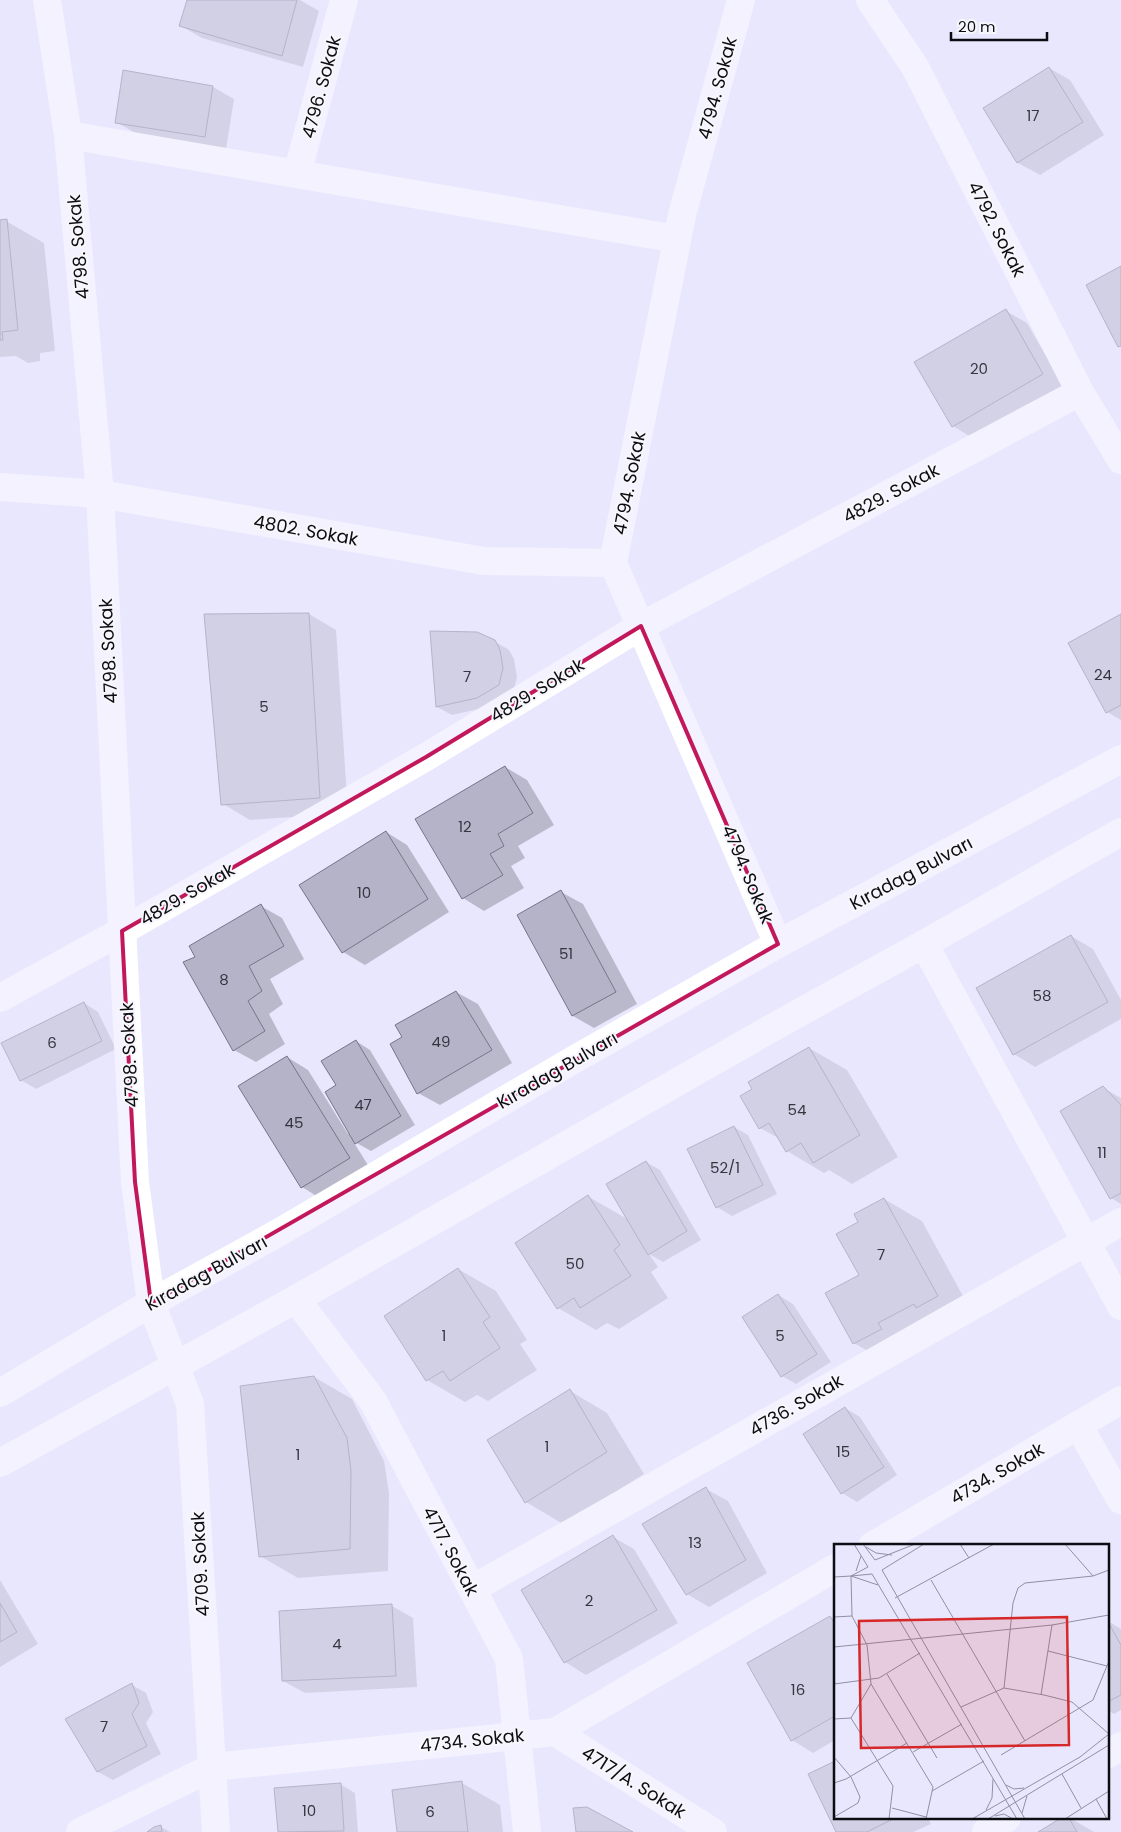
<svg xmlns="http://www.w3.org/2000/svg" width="1121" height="1832" font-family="Poppins,sans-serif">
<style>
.shadow{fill:#0003}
.building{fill:#b4b3c8;stroke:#777589}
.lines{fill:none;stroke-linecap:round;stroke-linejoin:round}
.street{stroke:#fff;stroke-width:28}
.secondary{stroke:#fff;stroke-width:28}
.marked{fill:none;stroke:#c2185b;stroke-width:4;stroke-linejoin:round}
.labels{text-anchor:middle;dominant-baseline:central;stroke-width:4;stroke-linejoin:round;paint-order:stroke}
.number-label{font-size:15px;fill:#363640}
.street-label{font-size:18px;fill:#0c0c13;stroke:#f7f7fb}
.inset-road{fill:none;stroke:#918fa0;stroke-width:1}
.view{fill:#d62828;fill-opacity:0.15;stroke:#d62828;stroke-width:2.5}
.inset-edge{fill:none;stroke:#0c0c13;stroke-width:2.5}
</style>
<rect width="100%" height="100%" fill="#e9e7fe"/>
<path class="shadow" d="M188,0H300L319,11L303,67L202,38L181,26Z
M1049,68L1070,80L1104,135L1040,175L1018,163L985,108Z
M213,87L234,99L226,149L137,134L116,122Z
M0,221H6L44,243L55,351L40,353V361L28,363L16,356L0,357Z
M1006,311L1027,323L1064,387L974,439L953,426Z
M309,614L336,630L348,813L250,820L223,804Z
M1121,616V720L1107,712Z
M494,641L509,650L514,659L517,677L513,693L492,706L452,715L437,707Z
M505,767L527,780L554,825L518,846L525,858L511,866L524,888L484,911L463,898Z
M386,832L407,845L449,912L365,965L343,952L301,885Z
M561,892L583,904L637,1004L594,1028L573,1016Z
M261,906L282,918L304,959L270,979L283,1004L269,1014L285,1044L256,1062L234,1050L196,958Z
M1071,936L1093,949L1121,1000V1019L1035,1067L1014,1054Z
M456,992L478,1004L512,1063L440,1105L418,1093L404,1038Z
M84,1003L98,1012L116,1049L36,1089L21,1080Z
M356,1041L370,1050L415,1125L371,1151L353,1141L371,1170L323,1200L302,1187L287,1057L308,1070L348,1134L350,1132L337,1086Z
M809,1048L847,1070L898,1157L852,1184L829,1170L824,1173L787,1151L780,1139L760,1128Z
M1103,1088L1121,1098V1204L1111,1198Z
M734,1127L748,1135L777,1194L732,1216L717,1207L689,1149Z
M646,1162L660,1170L701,1240L663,1262L649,1254L658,1267L651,1272L668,1298L619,1329L607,1323L596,1330L558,1308L589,1197L629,1220Z
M884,1199L922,1221L975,1318L892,1365L854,1343L860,1275V1222Z
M458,1269L496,1291L527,1340L520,1344L537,1370L488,1401L477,1395L465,1402L427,1380L386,1316Z
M778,1295L793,1304L831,1362L796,1384L782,1376Z
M314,1377L352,1399L384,1461L389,1493L388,1571L298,1578L260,1556Z
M570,1391L607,1413L644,1474L563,1524L526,1502Z
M845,1408L860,1417L897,1475L857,1502L842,1493Z
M706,1489L728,1501L767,1573L709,1607L687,1594Z
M613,1537L634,1549L678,1623L586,1675L565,1662Z
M0,1580L38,1644L0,1667Z
M392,1606L413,1618L417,1687L305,1693L283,1681Z
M830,1617L835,1620V1740L813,1753L792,1740Z
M1108,1621L1121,1629V1710L1114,1714L1107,1710Z
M132,1685L146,1693L153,1712L146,1723L161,1754L113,1780L98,1772L67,1720Z
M462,1783L500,1805L503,1832H398Z
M340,1784L355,1793L358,1832H279L276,1789Z
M835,1818H928L931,1824L913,1832H837Z
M1064,1818H1070L1094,1832H1040Z
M161,1827L170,1832H149Z"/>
<path class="building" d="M187,0H297L282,56L179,26Z
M1049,67L1083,122L1017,163L983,108Z
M123,70L213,86L205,137L115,123Z
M7,219L18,330L2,332L3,340H0V220Z
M1121,266V346L1118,347L1086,285Z
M1006,309L1043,374L952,427L914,362Z
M309,613L320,798L221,805L204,614Z
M1121,614V705L1106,713L1068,643Z
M430,631L477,632L495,640L500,650L503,668L499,685L477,698L436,707Z
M505,766L533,813L498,834L504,846L490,854L503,875L462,899L415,819Z
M386,831L428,899L342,953L299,885Z
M561,890L616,992L572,1016L517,915Z
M261,904L284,946L249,966L262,991L248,1001L265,1031L233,1051L183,962L195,957L189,946Z
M1071,935L1108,1002L1013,1055L976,988Z
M456,991L492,1050L417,1094L390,1044L402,1037L395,1025Z
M84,1002L102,1041L20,1081L1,1043Z
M356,1040L401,1116L355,1144L325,1092L336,1085L321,1061Z
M809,1047L860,1135L813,1163L801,1143L786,1152L769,1123L759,1129L740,1096L752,1089L748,1082Z
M287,1056L350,1158L301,1188L238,1086Z
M1103,1086L1121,1105V1193L1110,1199L1060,1111Z
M734,1126L763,1185L716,1208L687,1149Z
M646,1161L687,1231L648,1255L606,1184Z
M588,1195L620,1245L614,1250L631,1276L580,1308L574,1298L557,1309L515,1243Z
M884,1198L938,1296L916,1308L914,1304L878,1323L882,1329L853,1344L825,1293L859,1275L836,1234L858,1222L854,1214Z
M458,1268L490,1317L483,1322L500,1348L450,1381L443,1371L426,1381L384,1316Z
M778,1294L817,1354L781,1377L742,1317Z
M314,1376L347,1438L351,1471L350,1549L259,1557L240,1386Z
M570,1389L607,1452L525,1503L487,1440Z
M845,1407L884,1467L841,1494L803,1434Z
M706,1487L746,1560L686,1595L642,1524Z
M613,1535L657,1610L564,1663L521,1590Z
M0,1603L17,1632L0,1642Z
M392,1604L396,1676L282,1681L279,1611Z
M830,1616L835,1624V1716L791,1741L747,1663Z
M1107,1620L1121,1645V1695L1107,1702Z
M132,1683L139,1703L132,1714L147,1746L97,1772L65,1719Z
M835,1761V1818H895L867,1832H836L808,1774Z
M462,1781L468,1832H397L392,1790Z
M341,1783L344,1831L278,1832L274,1788Z
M587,1807L633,1832H576L573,1808Z
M1061,1818H1069L1077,1832H1038Z
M161,1825L162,1832H147L154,1827Z"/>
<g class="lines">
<path class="street" d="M47,0L68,135L100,494L135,1182L151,1303L190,1404L216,1832
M741,0L682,215L613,563L778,944
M870,0L915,67L1080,392L1121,460
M68,135L677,239
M297,174L344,0
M0,487L100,494L484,561L613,563
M924,944L1121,1306
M0,998L122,931L426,757L641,626L1080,392
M296,1299L373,1401L509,1659L527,1832
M1078,1425L1121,1500
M872,1546L1121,1400
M472,1589L1121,1222
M555,1732L713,1832
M1107,1755L1121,1746
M80,1832L213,1767L555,1732L835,1568
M986,1832L1007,1818"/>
<path class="secondary" d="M0,1393L151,1303L278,1233L575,1059L778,944L1121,759
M0,1463L296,1299L779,1024L924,944L1121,832"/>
</g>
<path d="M0 0H1121V1832H0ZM641,626L778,944L151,1303L135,1182L122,931L426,757Z" fill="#e9e7fe" fill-opacity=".55" fill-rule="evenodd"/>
<path class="marked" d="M641,626L778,944L151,1303L135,1182L122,931L426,757Z"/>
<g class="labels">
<g class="number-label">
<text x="1033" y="115">17</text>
<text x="979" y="368">20</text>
<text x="1103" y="674">24</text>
<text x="467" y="676">7</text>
<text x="264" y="706">5</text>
<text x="465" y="826">12</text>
<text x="364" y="892">10</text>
<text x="566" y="953">51</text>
<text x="224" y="979">8</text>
<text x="1042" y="995">58</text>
<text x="441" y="1041">49</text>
<text x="52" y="1042">6</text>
<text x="363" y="1104">47</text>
<text x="797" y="1109">54</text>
<text x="294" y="1122">45</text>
<text x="1102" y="1152">11</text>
<text x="725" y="1167">52/1</text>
<text x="881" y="1254">7</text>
<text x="575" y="1263">50</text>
<text x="444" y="1335">1</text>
<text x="780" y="1335">5</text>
<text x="547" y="1446">1</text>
<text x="843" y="1451">15</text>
<text x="298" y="1454">1</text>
<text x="695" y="1542">13</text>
<text x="589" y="1600">2</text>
<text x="337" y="1643">4</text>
<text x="798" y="1689">16</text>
<text x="104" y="1726">7</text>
<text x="309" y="1810">10</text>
<text x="430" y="1811">6</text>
</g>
<g class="street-label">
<text transform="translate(321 87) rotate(-75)">4796. Sokak</text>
<text transform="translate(717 88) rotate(-75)">4794. Sokak</text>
<text transform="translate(997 229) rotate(63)">4792. Sokak</text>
<text transform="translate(78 247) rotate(-95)">4798. Sokak</text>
<text transform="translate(629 483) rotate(-79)">4794. Sokak</text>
<text transform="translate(891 493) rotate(-28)">4829. Sokak</text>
<text transform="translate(306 530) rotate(10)">4802. Sokak</text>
<text transform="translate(108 651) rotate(-93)">4798. Sokak</text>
<text transform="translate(537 690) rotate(-31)">4829. Sokak</text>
<text transform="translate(911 873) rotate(-28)">Kıradag Bulvarı</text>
<text transform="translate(748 874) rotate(67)">4794. Sokak</text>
<text transform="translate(187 894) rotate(-30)">4829. Sokak</text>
<text transform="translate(129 1055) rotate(-93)">4798. Sokak</text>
<text transform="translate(557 1070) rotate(-30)">Kıradag Bulvarı</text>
<text transform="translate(206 1273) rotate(-29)">Kıradag Bulvarı</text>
<text transform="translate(796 1405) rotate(-30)">4736. Sokak</text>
<text transform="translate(997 1473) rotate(-30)">4734. Sokak</text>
<text transform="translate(451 1551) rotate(62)">4717. Sokak</text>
<text transform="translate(200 1564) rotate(-93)">4709. Sokak</text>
<text transform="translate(472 1740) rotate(-6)">4734. Sokak</text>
<text transform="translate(634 1782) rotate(32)">4717/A. Sokak</text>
</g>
</g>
<g transform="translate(834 1544)">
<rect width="275" height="275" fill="#e9e7fe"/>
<path class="inset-road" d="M20,0L34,23M29,0L41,16M126,0L135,14M231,0L259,32M32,3L42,9L58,11M41,16L81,0M34,23L17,32L38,30M48,26L90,0M48,26L191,275M22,27L27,12M38,30L183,275M17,32L18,72L33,101L37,140L99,243L92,275M0,33L17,32L44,41M97,36L191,197M61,54L160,0M0,73L18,72M0,103L218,81L275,71M214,107L273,122M53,130L103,214M0,140L45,134L86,109M170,144L179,59L184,44L191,39L259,32L275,26M207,151L218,81M127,163L170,144L210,151L238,158L275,190M17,174L59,242L55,275M0,175L17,174L37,140M79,208L128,180M167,211L259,156L275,117M0,213L17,233L26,253L24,259L0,273M228,230L247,264M0,239L12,235L73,199M172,241L180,245L190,244M98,247L150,217M262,255L273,275M58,264L92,273M152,266L158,254L159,235M188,269L193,252M161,272L170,270L179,275M138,275L246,213L275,190M154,275L275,201M231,275L275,247"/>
<path class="view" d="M233,73L235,201L27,204L25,77Z"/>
<rect width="275" height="275" class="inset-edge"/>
</g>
<path d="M951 32v8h96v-8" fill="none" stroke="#0c0c13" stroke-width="2.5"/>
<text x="958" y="32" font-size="15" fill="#0c0c13" stroke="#f7f7fb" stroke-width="4" paint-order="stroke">20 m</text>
</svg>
